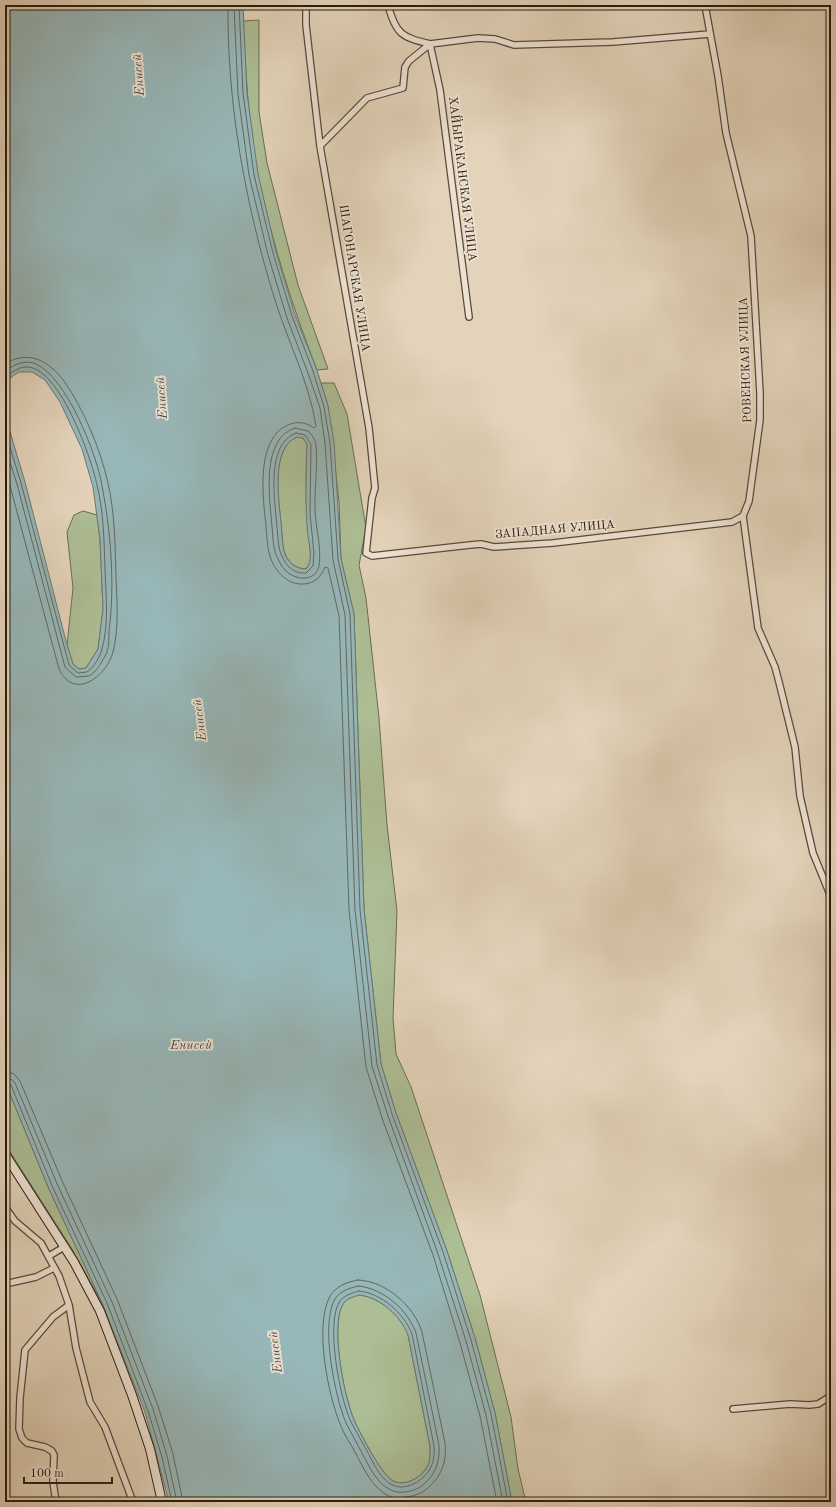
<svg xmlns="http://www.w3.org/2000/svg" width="836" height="1507" font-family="'Old Standard TT',serif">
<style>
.green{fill:#adbe95;stroke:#6b6d50}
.water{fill:#97b6b7;stroke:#6b7873;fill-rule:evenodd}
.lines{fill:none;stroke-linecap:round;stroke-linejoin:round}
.shore{stroke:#606962;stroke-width:1}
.street-casing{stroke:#584a38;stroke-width:8}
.secondary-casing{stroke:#291c0c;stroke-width:10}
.street{stroke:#ede2d2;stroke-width:5.5}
.secondary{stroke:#ede2d2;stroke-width:8}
.labels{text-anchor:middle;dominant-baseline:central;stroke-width:3.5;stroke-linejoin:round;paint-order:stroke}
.street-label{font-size:12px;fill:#291c0c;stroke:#ede2d2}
.water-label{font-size:13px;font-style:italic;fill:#4a4a3f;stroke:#ede2d2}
</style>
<rect width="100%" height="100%" fill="#e3d3ba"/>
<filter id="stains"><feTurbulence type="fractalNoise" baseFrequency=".005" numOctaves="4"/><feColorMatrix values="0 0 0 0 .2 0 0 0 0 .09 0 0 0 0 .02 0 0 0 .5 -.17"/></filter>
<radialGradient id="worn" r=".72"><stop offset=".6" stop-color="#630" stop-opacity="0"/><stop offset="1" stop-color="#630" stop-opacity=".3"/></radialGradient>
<path class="green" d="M259,20V112L267,163L298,285L328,369L317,370C292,306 272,242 258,175C248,124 246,72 243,21Z
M321,383H334L347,414L366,528L359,565L366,598L379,718L387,825L397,911L393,1018L396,1054L411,1087L480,1295L511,1417L518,1469L526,1502H512L495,1413L475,1338L447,1251L396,1113L381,1064L364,909L354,614L341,559L339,501L328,406Z
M297,437L303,438L307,444C306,476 305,508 309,540C310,550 313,561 306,569C296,569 287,562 284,551C282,543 282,532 281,524C279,501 270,448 297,437Z
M83,511L97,515L100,539L103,609L98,649L86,668L79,669L73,664L67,645L73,588L67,532L74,515Z
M5,1082L49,1189L103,1305L72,1249L5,1144Z
M359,1295C380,1297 401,1316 408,1335L430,1446C430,1455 431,1463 425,1470C417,1481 399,1488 389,1478C377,1466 361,1435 354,1420C344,1397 330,1325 343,1304C347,1298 353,1297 359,1295Z"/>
<path class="water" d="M5,5H243L247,93L258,174L276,252L295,315L317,370L328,406L334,442L341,559L354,614L364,909L381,1064L396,1113L447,1251L475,1338L495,1413L512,1502H169L145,1412L103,1305L49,1189L5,1082V399L8,425L25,482L67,645L73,664L79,669L86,668L98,649L103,609L100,539L93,487L82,449L60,402L45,380L32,372H19L10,378L5,392ZM297,437L303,438L307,444C306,475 305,506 308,537C310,547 313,561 306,569C295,569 287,562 284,551C282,543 282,532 281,523C279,501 270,448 297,437ZM359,1295C380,1297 401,1316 408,1335L430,1446C430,1455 431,1463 425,1470C417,1481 399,1488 389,1478C377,1466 361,1435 354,1420C344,1397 330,1325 343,1304C347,1298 353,1297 359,1295Z"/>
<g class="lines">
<path class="shore" d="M228,5C227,104 245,202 274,297C287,340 309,381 316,426L314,428C306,422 297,421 288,425C255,439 263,498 266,526C267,536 267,547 270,556C274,570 287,585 303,584C314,584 321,577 325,567L328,568L339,616L349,910L366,1067L382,1118L433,1255L460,1343L480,1416L497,1502
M234,5L238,94L249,175L268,255L287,318L308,373L320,408L325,443L333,560L345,615L355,910L372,1066L388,1116L438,1254L466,1341L486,1415L503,1502
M239,5L243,93L254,175L273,253L292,316L313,371L324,407L330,443L338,559L350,614L360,910L377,1065L392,1114L443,1252L471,1340L491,1414L508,1502
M5,364C28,349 49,361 64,381C84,410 100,448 108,483C115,514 115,546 116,577C117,601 119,628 113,652C106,677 74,701 59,669L5,467
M5,371C13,365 26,359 36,364C66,377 97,454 102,486C111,533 115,584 109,631C109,638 109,646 107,652C103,660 97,672 89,676L76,677L65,667L17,484L5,447
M5,380C7,375 11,373 16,370C54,347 92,460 97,485C104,513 104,542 105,570C106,596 109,624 102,649C100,657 94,667 87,672L78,673L69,665L21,483L5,431
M295,428L308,431C311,434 314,438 315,441C319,452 314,494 315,508C315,527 322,547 319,566C315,583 294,580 285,570C282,567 279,561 277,557C273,549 273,536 272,527C270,499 260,439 295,428Z
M296,433L305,435L311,444L310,514L314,553L313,566L306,573C293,574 286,566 281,554C278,547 278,535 277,527C275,502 265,444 296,433Z
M5,1071L14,1074L20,1081L63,1183L117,1299L158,1406L173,1454L183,1502
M5,1077L11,1079L15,1083L58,1186L112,1302L153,1409L167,1456L177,1502
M5,1083L11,1085L53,1188L107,1303L148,1411L162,1457L172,1502
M358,1280C386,1281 414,1306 422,1332L445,1443C447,1461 442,1475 429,1487C423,1493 413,1497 404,1497C399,1498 394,1498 389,1496C373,1489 364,1469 356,1454C351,1444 344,1435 340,1424C328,1394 314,1326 330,1296C336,1286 347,1282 358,1280Z
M358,1286C383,1288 408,1310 416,1333L439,1445C440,1461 436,1474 423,1485C416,1491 400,1495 391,1490C377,1484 369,1466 362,1453C357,1443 351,1433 346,1423C335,1397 320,1324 335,1299C340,1291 350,1288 358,1286Z
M359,1291C381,1293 404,1313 412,1334L434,1446C435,1460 432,1471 420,1480C414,1485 402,1489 395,1486C381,1482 373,1462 367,1451C362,1441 356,1432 351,1422C340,1399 325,1322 340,1301C345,1295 352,1293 359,1291Z"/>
<defs>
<path id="street" d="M306,5V25L320,146L369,428L375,488L372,498L366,553L372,556L470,545L481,544L494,547L553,543L732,522L743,516
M388,5C396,35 402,37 430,44L440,90L469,317
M705,5L718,76L726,133L751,236L760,393V420L749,501L743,516L758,628L775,667L779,682L795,747L800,796L813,853L831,897
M320,146L367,98L403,88L405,67L409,61L430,44L478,38L495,39L514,45L613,42L710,34
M5,1207L15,1221L41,1243L59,1276L69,1305L76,1348L90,1402L105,1427L133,1502
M49,1256L64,1247
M5,1284L36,1277L54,1268
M733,1409L790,1404L809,1405L818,1404L831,1396
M56,1502L53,1482L54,1455L52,1451L45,1447L27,1443L22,1438L19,1429L20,1398L25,1350L53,1317L69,1305"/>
<path id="secondary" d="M5,1154L74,1262L100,1311L132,1395L150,1449L162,1502"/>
</defs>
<use href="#street" class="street-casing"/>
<use href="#secondary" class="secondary-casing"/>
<use href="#street" class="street"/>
<use href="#secondary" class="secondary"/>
</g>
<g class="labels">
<g class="street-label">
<text transform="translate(462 179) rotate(83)">ХАЙЫРАКАНСКАЯ УЛИЦА</text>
<text transform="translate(354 278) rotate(81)">ШАГОНАРСКАЯ УЛИЦА</text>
<text transform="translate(746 360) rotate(-92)">РОВЕНСКАЯ УЛИЦА</text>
<text transform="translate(555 530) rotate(-5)">ЗАПАДНАЯ УЛИЦА</text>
</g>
<g class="water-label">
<text transform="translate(139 75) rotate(-94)">Енисей</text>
<text transform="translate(162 398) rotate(-94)">Енисей</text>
<text transform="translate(200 720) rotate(-97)">Енисей</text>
<text x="191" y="1045">Енисей</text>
<text transform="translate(276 1352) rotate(-97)">Енисей</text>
</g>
</g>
<rect width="836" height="1507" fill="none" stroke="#e3d3ba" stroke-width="20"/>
<rect x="6" y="6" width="824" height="1495" fill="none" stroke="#291c0c" stroke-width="2"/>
<rect x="10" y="10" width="816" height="1487" fill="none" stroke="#291c0c"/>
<path d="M24 1477v6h88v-6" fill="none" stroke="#291c0c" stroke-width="2"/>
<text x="30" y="1477" font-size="12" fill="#291c0c" stroke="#ede2d2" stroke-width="3" paint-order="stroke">100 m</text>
<rect width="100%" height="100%" filter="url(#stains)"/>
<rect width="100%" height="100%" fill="url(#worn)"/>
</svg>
